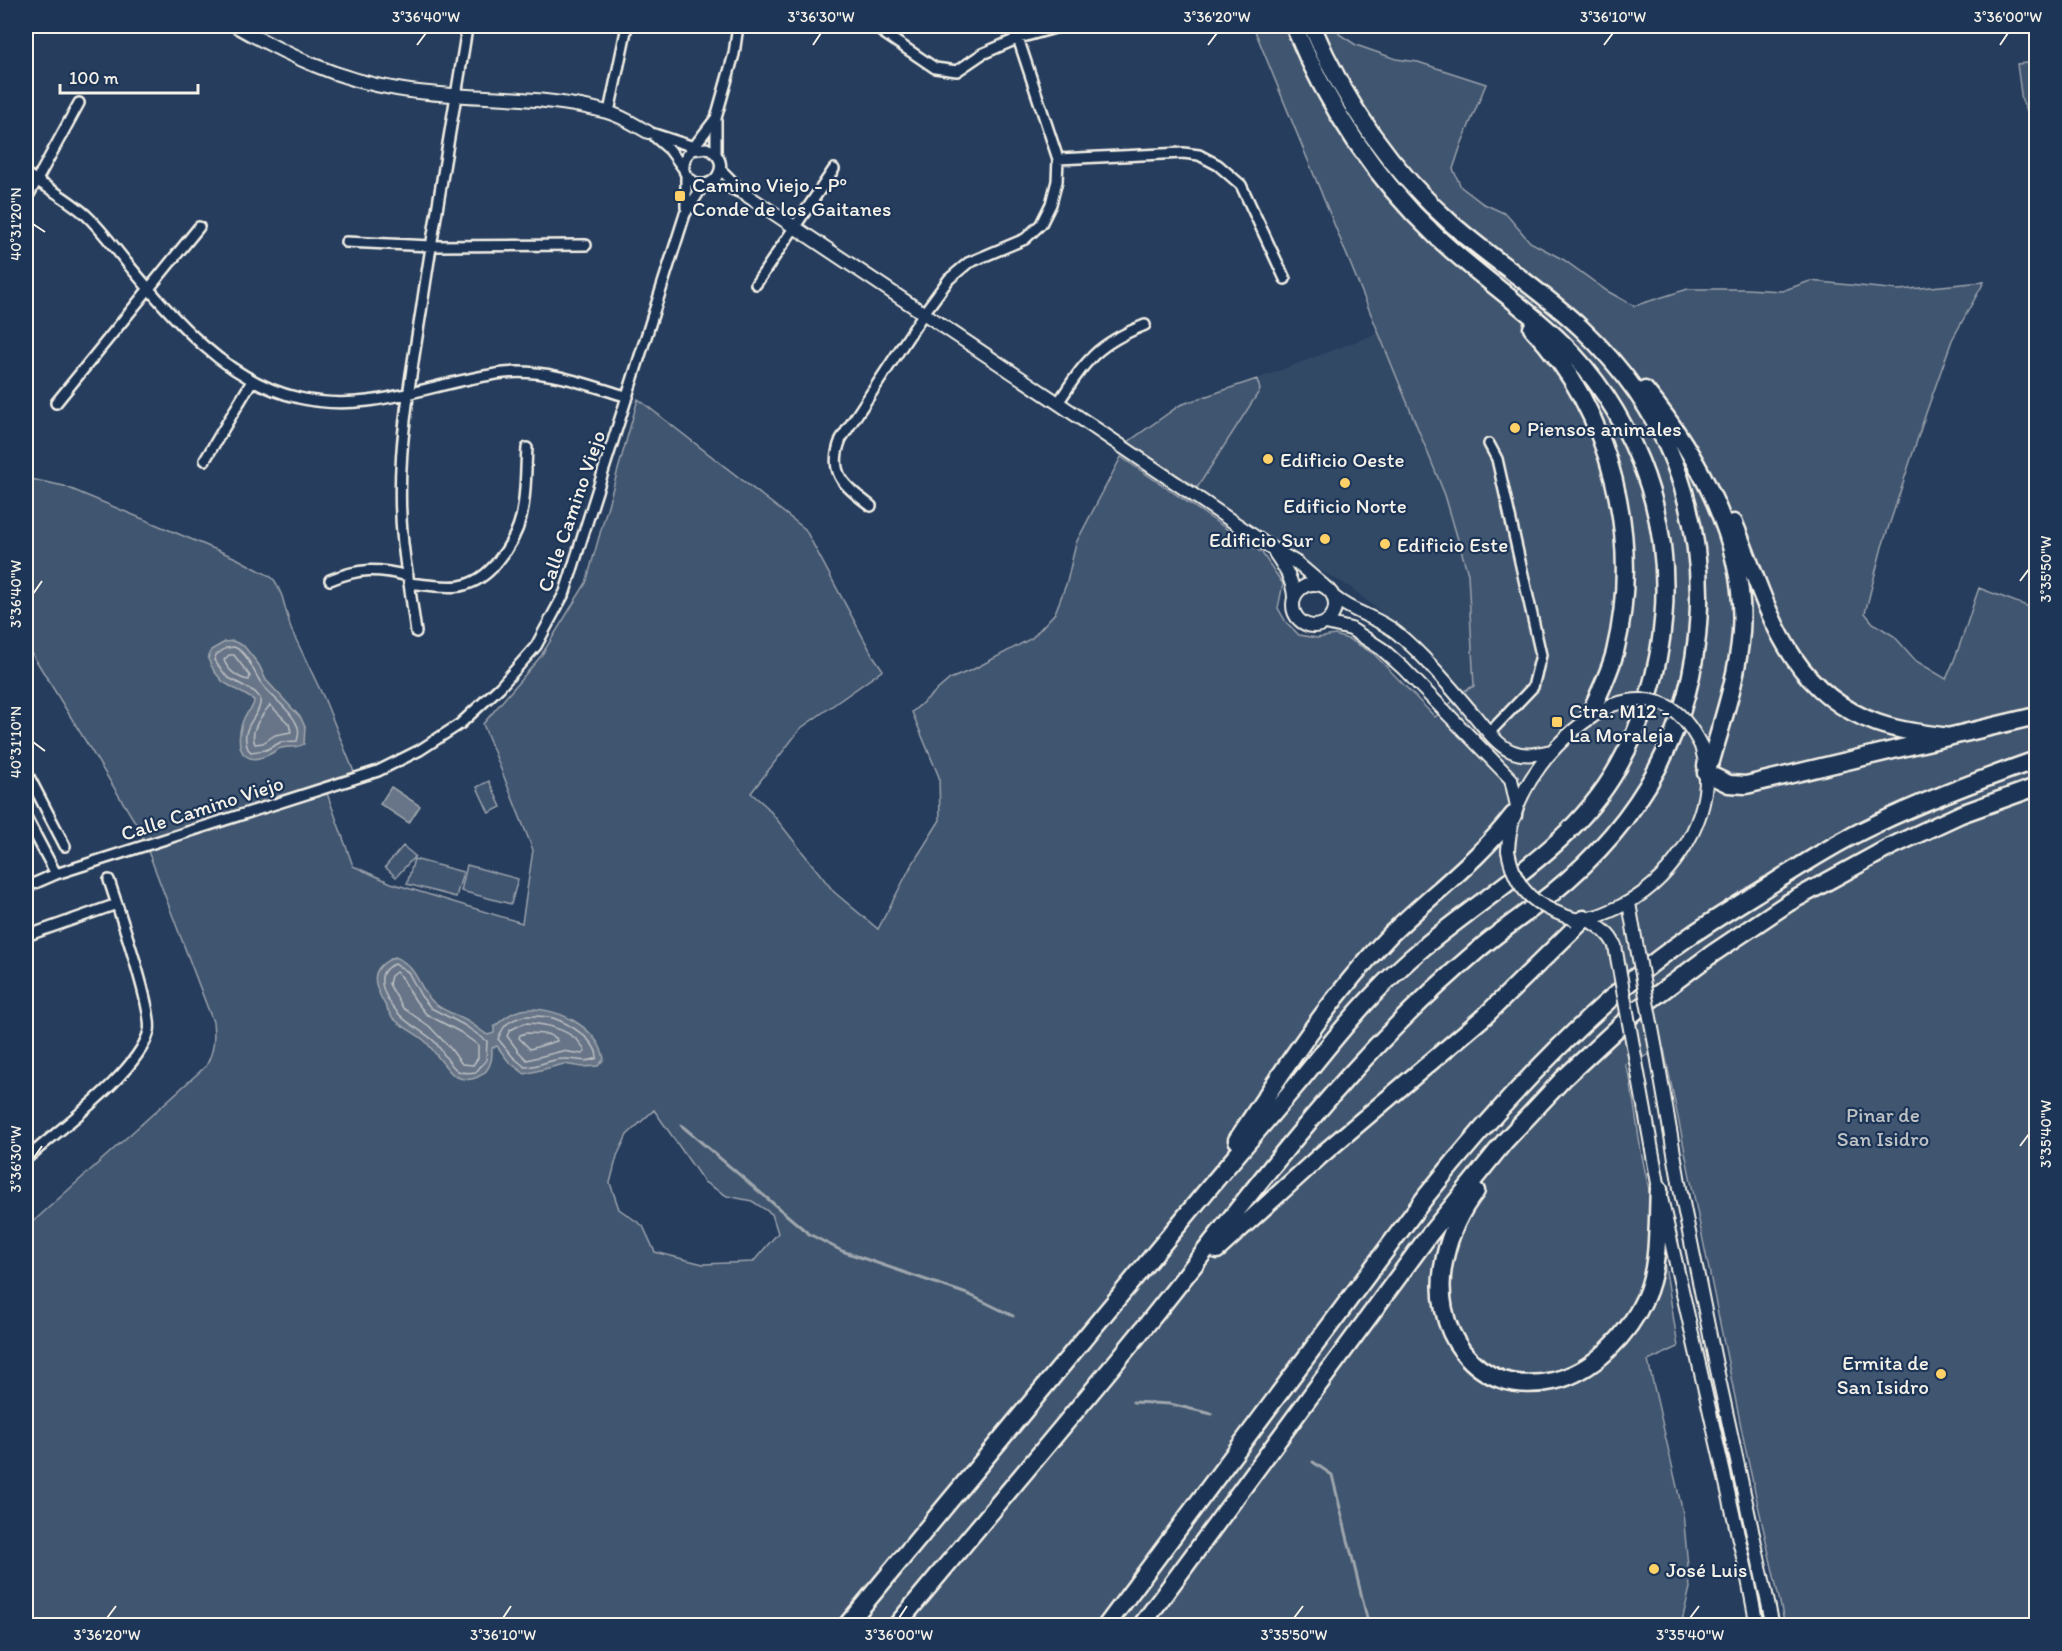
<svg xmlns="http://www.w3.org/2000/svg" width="2062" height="1651" font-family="Itim,sans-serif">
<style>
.built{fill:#334966}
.green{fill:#40546f;stroke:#9aa2ac;stroke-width:1.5;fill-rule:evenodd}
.water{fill:#677588;stroke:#9fa7ae;stroke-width:1.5}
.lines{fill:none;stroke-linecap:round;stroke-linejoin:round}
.shore{stroke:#bcbfc2;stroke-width:1.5}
.stream{stroke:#9fa7ae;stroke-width:3}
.street-casing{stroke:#f4f1e8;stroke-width:14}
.secondary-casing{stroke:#f4f1e8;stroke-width:16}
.highway-casing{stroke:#f4f1e8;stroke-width:21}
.street{stroke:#1d3557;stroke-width:9}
.secondary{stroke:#1d3557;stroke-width:12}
.highway{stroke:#1d3557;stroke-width:16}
.secondary-bridge-casing{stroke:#f4f1e8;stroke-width:16;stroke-linecap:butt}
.secondary-bridge{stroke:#1d3557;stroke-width:12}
.ticks{fill:none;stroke:#f4f1e8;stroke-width:2}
.poi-dot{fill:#ffd166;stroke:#1d3557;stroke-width:2}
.labels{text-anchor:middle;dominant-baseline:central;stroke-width:4.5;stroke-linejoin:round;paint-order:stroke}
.poi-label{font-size:21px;fill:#f4f1e8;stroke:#1d3557;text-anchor:start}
.street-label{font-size:21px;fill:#f4f1e8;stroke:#1d3557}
.park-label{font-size:21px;fill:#bec2c4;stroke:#1d3557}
.neatline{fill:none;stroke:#f4f1e8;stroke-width:2}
.ticks-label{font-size:15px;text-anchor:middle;fill:#f4f1e8}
</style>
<rect width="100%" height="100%" fill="#263d5d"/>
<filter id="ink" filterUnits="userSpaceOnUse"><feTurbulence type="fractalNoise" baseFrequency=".0167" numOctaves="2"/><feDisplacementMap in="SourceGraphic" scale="12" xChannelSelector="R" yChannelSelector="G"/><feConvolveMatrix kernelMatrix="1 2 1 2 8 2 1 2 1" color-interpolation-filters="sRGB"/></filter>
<g filter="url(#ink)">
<path class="built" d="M1378,333L1445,495L1468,574L1474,686L1464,691L1422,646L1350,587L1314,567L1128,442L1180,405L1257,379Z"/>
<path class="green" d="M1253,26H1338L1339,34L1356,45L1396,59L1418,62L1486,84L1461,145L1453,169L1461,187L1482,203L1506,214L1530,242L1564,260L1607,291L1634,306L1688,289H1746L1782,291L1810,281L1899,290L1984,282L1952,340L1926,413L1882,547L1865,613L1873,623L1894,636L1916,661L1946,679C1960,650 1968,618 1979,588L2029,607L2036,600V1625H1785L1747,1456L1664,1049L1625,1064L1630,1078L1641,1151L1667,1277L1678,1347L1648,1361L1683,1513L1690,1588L1681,1625H26V1228L206,1066C214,1051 215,1039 213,1022L140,830L26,644V478L64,486L236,558L270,576L275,581L282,596L291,629L324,698L354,772L323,782L353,866L391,883L522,923L533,850L483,724L541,656L586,583L638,399L805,529L872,654L883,670L801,728L751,793L767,807L834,892L878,929L910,868L940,820L939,777L912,712L950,679L974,669L1032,638L1055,613L1067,582L1076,543L1121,457L1262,553L1283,584L1278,608L1286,622L1299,635L1317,638L1335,635L1351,640L1374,654L1435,717L1464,691L1474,686L1468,574L1445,495ZM654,1110L704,1182L727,1196L752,1201L772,1214L778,1233L753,1262L703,1264L655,1252L643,1226L619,1209L610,1183L617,1156L627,1135Z
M2036,62V125H2034L2022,101L2017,64Z
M1257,379L1260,390L1197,488L1128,442L1180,405Z
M489,781L501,807L489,813L477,787Z
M403,846L415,856L396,877L385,867Z
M414,859L463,872L456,897L407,884Z
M467,865L518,879L511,904L461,891Z"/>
<path class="water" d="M233,641L244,646L259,665L266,680L301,718L305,727L304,744C295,750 286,744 277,750C269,755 255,763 246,756C235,748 240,726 245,716C249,710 254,708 254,700L223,682L214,671L208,659L211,650L225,642Z
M391,787L420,806L409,823L380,804Z
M395,957C419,968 416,984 433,1002C441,1010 455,1014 465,1020C474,1024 480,1031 488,1035L494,1033V1027C502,1020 511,1012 522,1010C553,1004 599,1027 604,1059L598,1066L582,1067L564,1064L525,1074L509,1062L497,1046L492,1048C492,1052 492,1057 491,1061C487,1077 469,1084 455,1076C448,1072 433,1049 425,1041C415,1032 401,1027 392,1017C389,1013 387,1008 385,1005C373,984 368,968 395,957Z"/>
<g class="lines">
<path class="shore" d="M234,647C249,653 253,673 262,684C272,698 289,708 296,723C300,729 299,735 297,741L281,742L266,750L251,752L248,749C238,725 263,716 260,698L255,692L227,677L214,660L216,655L226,648Z
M229,655H234L250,676L249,680C239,679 227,670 224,660Z
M270,705L289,724L291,732L275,735L263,743L255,744C249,731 262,715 270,705Z
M395,964L408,972L421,996L431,1008L464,1025L487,1041L486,1060L476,1072C470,1073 464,1074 458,1071C449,1065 442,1050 435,1042C423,1031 408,1025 398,1013C386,1000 370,972 395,964Z
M396,972L401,976L415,1000L426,1014L460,1032L478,1045V1058L473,1065L462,1064L450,1048L429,1026L403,1008L389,984L391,976Z
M524,1016C533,1016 544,1015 553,1018C568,1023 597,1040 597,1058C586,1064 575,1058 563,1059C550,1059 538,1067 525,1067L513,1057L498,1039C504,1024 508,1021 524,1016Z
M525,1023C545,1023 578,1031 585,1052L582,1054L562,1051L527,1060L519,1052L507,1036L510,1030Z
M526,1033L547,1034L556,1038L557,1041L530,1049L519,1038L520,1035Z"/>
<path class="stream" d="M681,1125L809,1234L842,1251L970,1295L1013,1316
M1133,1402L1170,1404L1212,1414
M1313,1462L1332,1475L1369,1626"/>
<defs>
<path id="street" d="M873,26L935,68L957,71L982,54L1019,38L1062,26
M467,28C452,123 435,217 421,312C406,405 390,489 409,583C426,585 443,588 460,586C476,583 488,574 498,561C529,524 524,494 527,448
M609,112L627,26
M716,120V154
M648,132L697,148
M655,137L670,150L683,168
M691,150L706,148C737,160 712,198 690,179C682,173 683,166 686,157L716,118L734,54L738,26
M1058,159L1183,153L1199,155L1218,165L1241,185L1285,279
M720,169L739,188
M26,174C46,186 68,199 86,215C101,229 114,247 127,263C173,318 225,381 299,398C371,415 434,381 504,373C545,368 589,385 628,397
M708,183L723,185L748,196
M26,200L79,103
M686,208V175
M346,242L431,246L586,245
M756,284L834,169
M56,403L199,227
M1058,403C1086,360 1097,344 1145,325
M1489,444L1497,459L1541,655L1533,687L1489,733
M205,460L252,381
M871,506C845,486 827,474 841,439L924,313L949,279L968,263L1025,239L1041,224L1051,204L1057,181L1058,159L1014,26
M330,580C359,568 378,568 408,576
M409,583L416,632
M26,771L65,846
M26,817L56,874
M26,887L56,874L378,771L420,750L460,724L500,687L536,646L565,592L685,214L704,184
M26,936L117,904
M26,1159C58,1130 139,1072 149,1031C154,1011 117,906 109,880"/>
<path id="secondary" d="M236,26C287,55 339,80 397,89C466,101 539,93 607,112C622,116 635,125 648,132
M748,196L1058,403L1273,549L1297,563L1324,586
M1275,553C1284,566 1293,580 1294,597
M1293 605a21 21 0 1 1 42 0a21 21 0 1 1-42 0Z
M1334,597C1353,613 1378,617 1397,633C1426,657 1451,688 1475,716C1485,728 1497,745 1511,751C1524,757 1538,754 1551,751
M1326,623L1351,629L1382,649L1403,668L1511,779L1517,806
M1508,851C1510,789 1559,732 1612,705
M1629,903L1634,932
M1578,919C1593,919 1604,914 1617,908C1668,885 1709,826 1706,769C1705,761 1703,753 1701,746
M1587,919C1599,927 1610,933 1615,946
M1657,1055L1680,1188L1716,1365L1773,1626
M1638,1073L1659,1189L1748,1579L1757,1626"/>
<path id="highway" d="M1532,328C1612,413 1642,539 1615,652C1609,675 1598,695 1589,716
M1645,390C1698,454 1747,545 1741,632C1738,675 1723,719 1711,761L1706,766
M1734,523C1768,605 1784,689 1877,723C1900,731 1925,734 1949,737
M1706,773L1729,784L1746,785L2036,716
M1237,1140C1284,1069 1330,997 1389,936C1430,895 1478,861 1513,815
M1476,1191C1461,1210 1450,1234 1445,1257C1428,1328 1475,1399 1553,1381C1594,1372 1629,1334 1645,1298C1660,1265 1657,1225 1659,1189
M1217,1250L1319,1157L1485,1016L1584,919
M846,1626C958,1492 1068,1357 1180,1223C1219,1175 1259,1129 1299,1082C1323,1053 1346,1023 1372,996C1388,979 1406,962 1424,947C1492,890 1573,847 1618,767C1670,674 1680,560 1640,461C1622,417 1595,375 1561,342C1522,304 1476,274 1436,236C1373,176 1327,106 1294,26
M896,1626C981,1523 1068,1422 1152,1318C1216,1238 1278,1155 1346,1079C1387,1033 1431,990 1478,950C1501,930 1527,913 1551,894C1593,860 1631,818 1657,769C1707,675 1712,561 1674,462C1654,411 1620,365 1581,328C1541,290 1494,261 1453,225C1391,170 1344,101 1312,26
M1106,1626L1427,1195C1489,1118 1556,1044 1631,981C1669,948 1712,921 1754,895C1794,870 1833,844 1876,824C1928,799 1982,779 2036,760
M1141,1626L1429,1235L1505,1141L1564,1078L1638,1009L1712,954L1788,903L1890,847L1961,814L2036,787"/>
</defs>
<use href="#street" class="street-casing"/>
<use href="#secondary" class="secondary-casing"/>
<use href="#highway" class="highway-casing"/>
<use href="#street" class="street"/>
<use href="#secondary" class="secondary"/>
<use href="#highway" class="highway"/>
<defs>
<path id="secondary-bridge" d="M1612,705C1656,691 1681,706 1701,746
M1508,851C1515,891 1536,907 1574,919
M1634,932L1657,1055
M1615,946L1638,1073"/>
</defs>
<use href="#secondary-bridge" class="secondary-bridge-casing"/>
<use href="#secondary-bridge" class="secondary-bridge"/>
</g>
</g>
<path class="ticks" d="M417,45L426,33M813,45L821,33M1208,45L1217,33M1604,45L1613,33M2000,45L2008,33M33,224L45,232M2020,581L2029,569M33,594L42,581M33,742L45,751M2020,1146L2029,1134M33,1159L42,1146M107,1618L116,1606M503,1618L511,1606M899,1618L907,1606M1294,1618L1303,1606M1690,1618L1699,1606"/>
<g class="poi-dot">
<rect x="674" y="190" width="12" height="12" rx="3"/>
<circle cx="1515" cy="428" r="6"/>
<circle cx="1268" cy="459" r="6"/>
<circle cx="1345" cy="483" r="6"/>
<circle cx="1325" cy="539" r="6"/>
<circle cx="1385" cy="544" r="6"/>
<rect x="1551" y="716" width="12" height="12" rx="3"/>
<circle cx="1941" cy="1374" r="6"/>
<circle cx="1654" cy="1569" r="6"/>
</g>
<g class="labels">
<g class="poi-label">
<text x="692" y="184">Camino Viejo - Pº<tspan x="692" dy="24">Conde de los Gaitanes</tspan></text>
<text x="1527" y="428">Piensos animales</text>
<text x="1280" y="459">Edificio Oeste</text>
<text x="1345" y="505" text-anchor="middle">Edificio Norte</text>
<text x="1313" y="539" text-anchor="end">Edificio Sur</text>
<text x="1397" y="544">Edificio Este</text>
<text x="1569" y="710">Ctra. M12 -<tspan x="1569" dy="24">La Moraleja</tspan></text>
<text x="1929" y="1362" text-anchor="end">Ermita de<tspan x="1929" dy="24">San Isidro</tspan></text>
<text x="1666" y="1569">José Luis</text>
</g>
<g class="street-label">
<text transform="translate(571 511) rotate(-71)">Calle Camino Viejo</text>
<text transform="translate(202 808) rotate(-18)">Calle Camino Viejo</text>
</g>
<g class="park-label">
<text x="1883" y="1114">Pinar de<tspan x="1883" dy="24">San Isidro</tspan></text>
</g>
</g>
<rect width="2062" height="1651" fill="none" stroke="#1d3557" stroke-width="66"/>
<path d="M60 84v9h138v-9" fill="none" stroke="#f4f1e8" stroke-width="3"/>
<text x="69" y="84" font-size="18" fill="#f4f1e8" stroke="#1d3557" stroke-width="4.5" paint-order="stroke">100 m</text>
<rect x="33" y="33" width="1996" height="1585" class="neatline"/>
<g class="ticks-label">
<text x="426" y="22">3°36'40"W</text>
<text x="821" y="22">3°36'30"W</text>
<text x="1217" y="22">3°36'20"W</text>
<text x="1613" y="22">3°36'10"W</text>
<text x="2008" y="22">3°36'00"W</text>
<text transform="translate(16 224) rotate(-90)" y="5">40°31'20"N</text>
<text transform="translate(2046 569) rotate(-90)" y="5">3°35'50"W</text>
<text transform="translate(16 594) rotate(-90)" y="5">3°36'40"W</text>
<text transform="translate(16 742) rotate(-90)" y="5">40°31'10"N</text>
<text transform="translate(2046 1134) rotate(-90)" y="5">3°35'40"W</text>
<text transform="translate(16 1159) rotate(-90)" y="5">3°36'30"W</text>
<text x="107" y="1640">3°36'20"W</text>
<text x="503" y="1640">3°36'10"W</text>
<text x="899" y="1640">3°36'00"W</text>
<text x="1294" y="1640">3°35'50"W</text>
<text x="1690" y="1640">3°35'40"W</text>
</g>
</svg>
